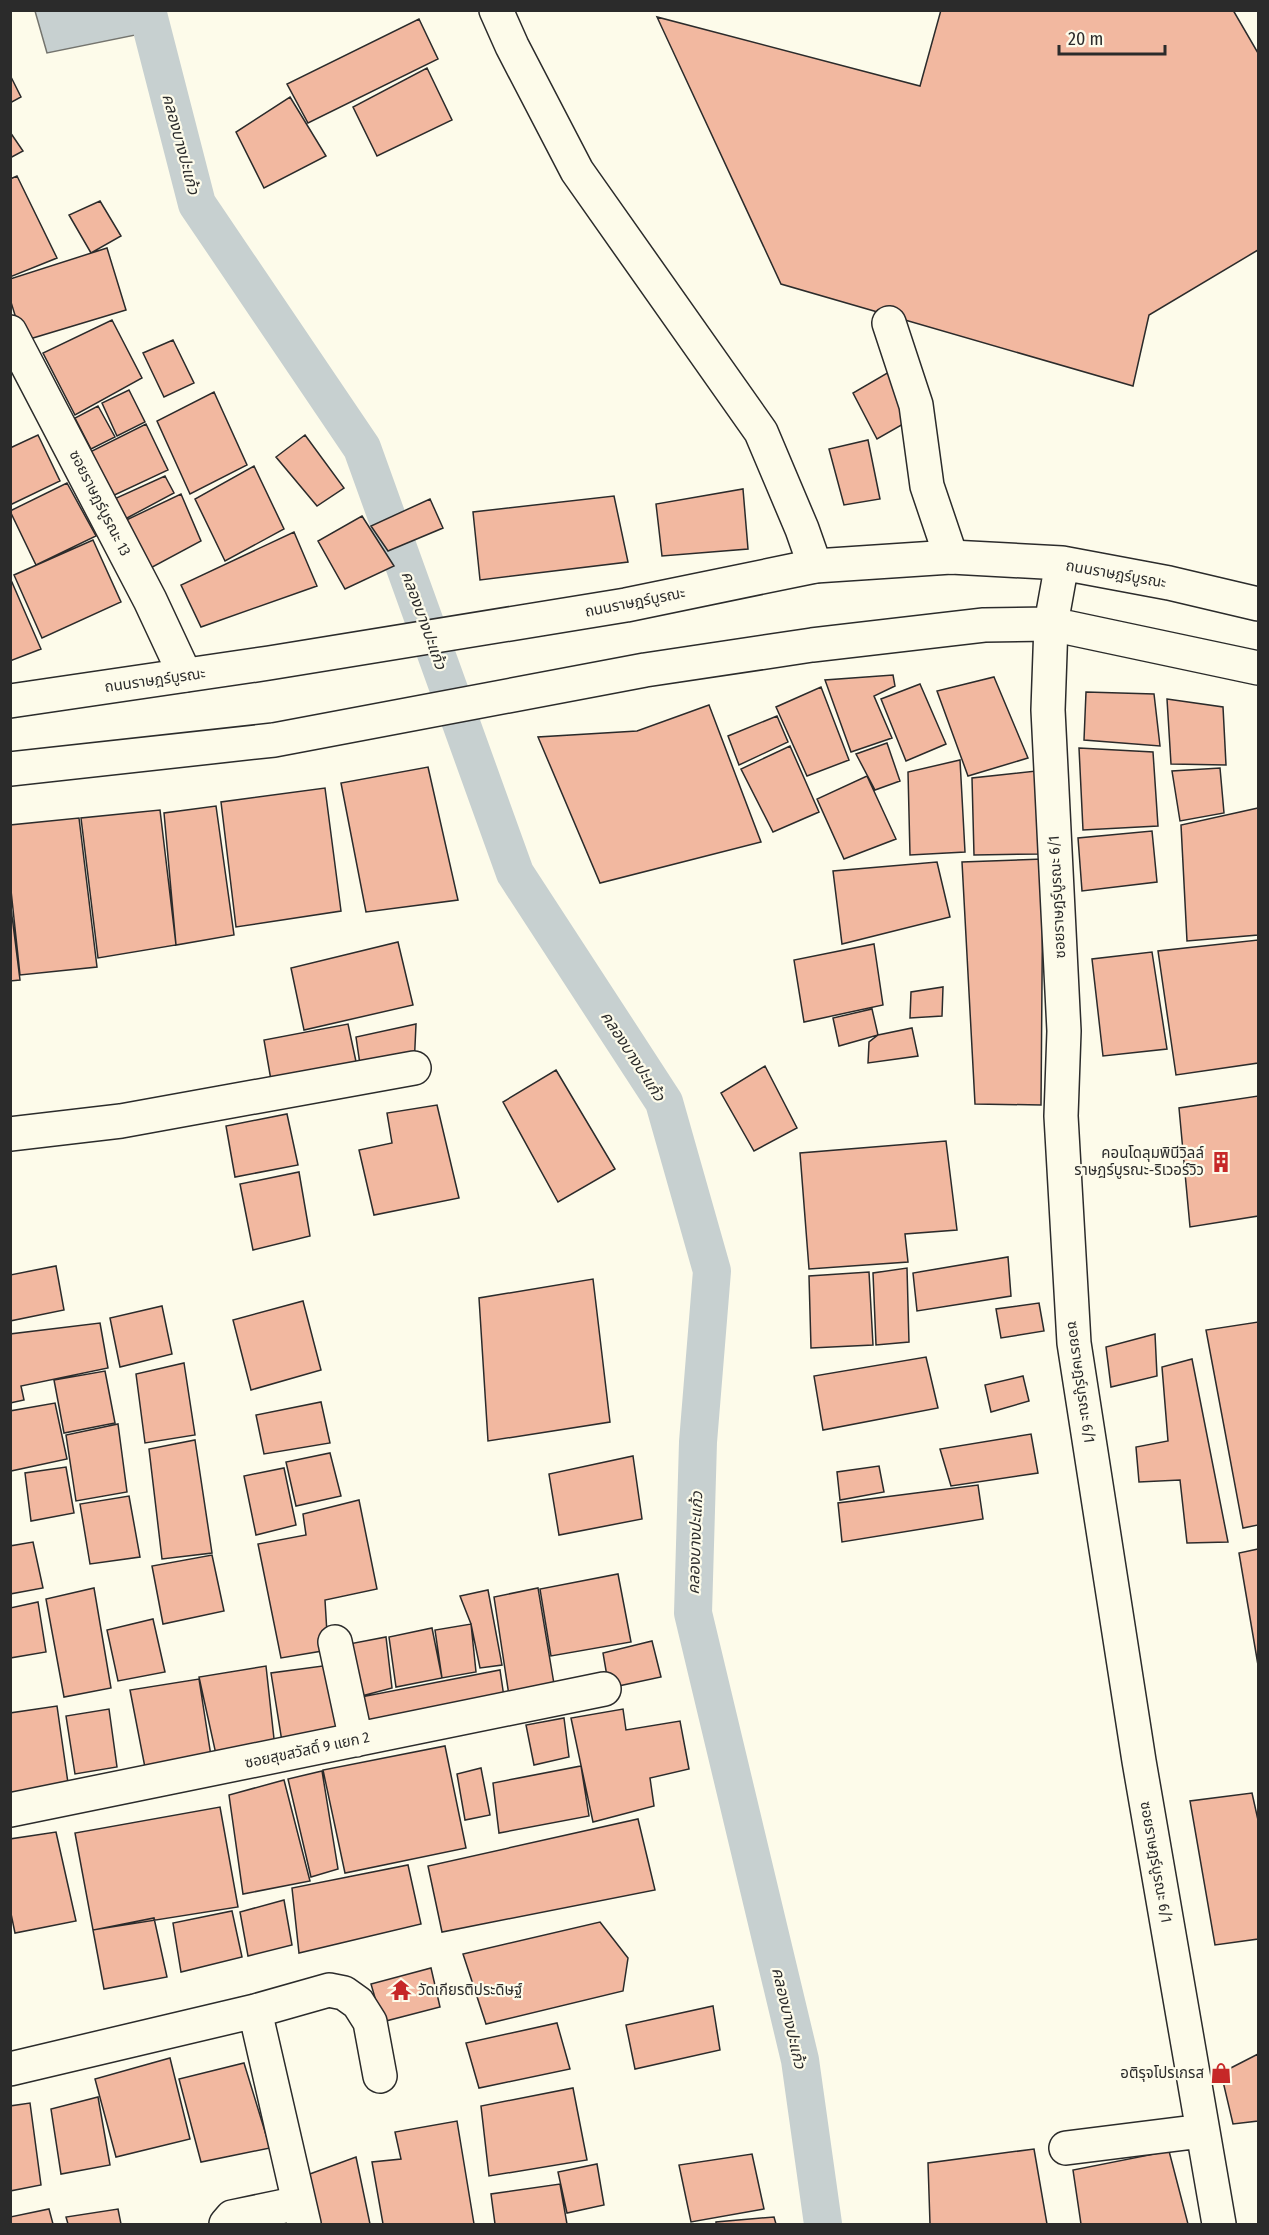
<svg xmlns="http://www.w3.org/2000/svg" width="1269" height="2235" font-family="'Fira Sans Condensed','Noto Sans Thai',sans-serif">
<style>
.water{fill:#c7d0d0;stroke:#74746e;stroke-width:1.5}
.lines{fill:none;stroke-linecap:round;stroke-linejoin:round}
.canal{stroke:#c7d0d0;stroke-width:38}
.building{fill:#f2b8a0;stroke:#2b2b2b;stroke-width:1.5}
.minor-casing{stroke:#2b2b2b;stroke-width:36}
.major-casing{stroke:#2b2b2b;stroke-width:36}
.minor{stroke:#fdfbea;stroke-width:33}
.major{stroke:#fdfbea;stroke-width:33}
.labels{text-anchor:middle;dominant-baseline:central;stroke-width:4.5;stroke-linejoin:round;paint-order:stroke}
.street-label{font-size:15px;fill:#2b2b2b;stroke:#fdfbea}
.poi-label{font-size:15px;fill:#2b2b2b;stroke:#fdfbea;text-anchor:end}
.water-label{font-size:16px;font-style:italic;fill:#2b2b2b;stroke:#fdfbea}
</style>
<rect width="100%" height="100%" fill="#fdfbea"/>
<path class="water" d="M35,11H162L165,29L47,53Z"/>
<g class="lines">
<path class="canal" d="M147,10L197,204L362,448L515,873L664,1102L712,1271L698,1442L693,1613L800,2060L823,2224"/>
</g>
<path class="building" d="M941,10H1233L1258,53V250L1149,315L1133,386L781,284L657,17L920,86Z
M419,19L438,59L308,123L287,84Z
M427,68L452,120L377,156L353,107Z
M10,75L21,97L10,103Z
M290,97L326,156L264,188L236,132Z
M10,132L23,151L10,158Z
M17,176L57,258L10,277V179Z
M100,201L121,236L91,253L69,215Z
M107,248L126,310L23,341L10,299V279Z
M112,320L142,378L75,415L43,353Z
M173,340L194,383L164,397L143,353Z
M889,372L912,419L877,439L853,393Z
M129,390L145,422L117,436L102,403Z
M214,392L247,465L190,494L157,421Z
M98,406L115,437L91,449L75,418Z
M146,424L168,470L106,499L84,455Z
M38,435L60,481L10,505V448Z
M305,435L344,488L317,506L276,457Z
M868,440L880,499L844,505L829,449Z
M254,466L284,529L225,561L195,499Z
M165,476L174,493L112,526L101,505Z
M67,483L96,536L36,565L10,511Z
M743,489L748,549L662,556L656,504Z
M181,494L201,541L145,571L120,523Z
M614,496L628,562L480,580L473,512Z
M430,499L443,528L388,551L371,526Z
M362,516L394,566L345,589L318,541Z
M294,532L317,586L201,627L181,585Z
M93,540L121,602L42,638L14,575Z
M11,580L41,649L10,661V580Z
M893,675L895,686L874,696L892,738L851,752L825,680Z
M994,677L1028,758L968,776L937,691Z
M920,684L946,744L906,761L881,699Z
M821,687L849,760L807,776L776,707Z
M1086,692L1154,694L1160,746L1084,740Z
M1167,699L1223,707L1226,765L1171,764Z
M709,705L761,842L600,883L538,737L637,731Z
M777,716L788,742L739,765L728,736Z
M887,743L900,781L875,790L856,754Z
M790,746L819,812L773,832L741,769Z
M1079,748L1153,752L1158,826L1083,830Z
M960,760L965,852L910,855L908,772Z
M428,767L458,900L366,912L341,783Z
M1220,768L1224,813L1180,821L1172,771Z
M1036,771L1040,854L974,855L972,778Z
M867,776L896,839L844,859L817,799Z
M325,788L341,911L236,927L221,802Z
M216,806L234,935L176,945L164,813Z
M1258,808V935L1187,941L1181,825Z
M160,810L176,945L98,958L81,818Z
M79,818L97,967L20,975L10,881V825Z
M1152,831L1157,882L1082,891L1078,838Z
M1043,859L1041,1105L975,1104L962,862Z
M937,862L950,917L842,944L833,871Z
M10,900L20,980L10,981Z
M1258,940V1063L1176,1075L1158,951Z
M398,942L413,1005L304,1030L291,968Z
M874,944L883,1005L804,1022L794,960Z
M1152,952L1167,1049L1103,1056L1092,959Z
M943,987L942,1016L910,1018L911,992Z
M872,1009L878,1035L839,1046L833,1018Z
M348,1024L358,1071L272,1086L264,1040Z
M416,1024L414,1068L362,1078L356,1037Z
M912,1028L918,1056L868,1063L869,1042L878,1035Z
M765,1066L797,1128L754,1151L721,1093Z
M556,1070L615,1169L558,1202L503,1102Z
M1258,1096V1216L1190,1227L1179,1108Z
M437,1105L459,1198L374,1215L359,1150L392,1143L387,1113Z
M287,1114L298,1165L235,1177L226,1126Z
M946,1141L957,1230L905,1234L908,1262L809,1269L800,1153Z
M299,1172L310,1236L253,1250L240,1184Z
M1008,1257L1011,1296L917,1311L913,1273Z
M56,1266L64,1310L10,1321V1275Z
M907,1268L909,1342L876,1345L873,1273Z
M869,1272L873,1345L811,1348L809,1276Z
M593,1279L610,1422L488,1441L479,1298Z
M303,1301L321,1370L251,1390L233,1320Z
M1039,1303L1044,1331L1001,1338L996,1309Z
M162,1306L172,1354L120,1367L110,1318Z
M1258,1322V1525L1243,1528L1206,1330Z
M100,1323L108,1368L21,1386L24,1400L10,1403V1334Z
M1155,1334L1157,1376L1111,1387L1106,1347Z
M926,1357L938,1408L823,1430L814,1376Z
M1192,1359L1228,1542L1187,1543L1180,1480L1139,1482L1136,1447L1168,1441L1162,1367Z
M184,1363L195,1435L145,1443L136,1374Z
M105,1371L115,1423L64,1433L54,1380Z
M1023,1376L1029,1401L991,1412L985,1385Z
M321,1402L330,1443L264,1454L256,1415Z
M55,1403L67,1459L11,1471L10,1411Z
M118,1424L127,1492L76,1501L66,1435Z
M1031,1434L1038,1473L951,1486L940,1449Z
M195,1440L212,1553L162,1559L149,1449Z
M330,1453L341,1496L296,1506L286,1462Z
M633,1456L642,1519L559,1535L549,1474Z
M879,1466L884,1492L840,1500L837,1472Z
M66,1467L74,1513L31,1521L25,1473Z
M284,1468L296,1525L256,1535L244,1476Z
M978,1485L983,1519L842,1542L838,1503Z
M129,1496L140,1557L90,1564L80,1504Z
M359,1500L377,1589L325,1600L328,1650L281,1658L258,1544L306,1535L303,1514Z
M33,1542L43,1588L10,1594V1546Z
M1258,1549V1665L1239,1553Z
M212,1555L224,1611L163,1624L152,1566Z
M618,1574L631,1642L551,1656L540,1589Z
M94,1588L111,1688L64,1697L46,1599Z
M538,1588L555,1690L510,1702L494,1597Z
M488,1590L502,1665L480,1668L471,1624L460,1596Z
M38,1602L46,1652L10,1658V1608Z
M153,1619L165,1672L118,1681L107,1630Z
M471,1624L476,1672L442,1678L435,1630Z
M432,1628L442,1678L396,1687L389,1637Z
M386,1637L392,1688L354,1698L349,1644Z
M652,1641L661,1677L609,1688L603,1653Z
M330,1665L340,1743L284,1754L271,1673Z
M266,1666L275,1748L217,1759L199,1677Z
M500,1670L505,1704L366,1732L361,1697Z
M199,1679L213,1769L148,1783L130,1690Z
M57,1706L69,1790L10,1800V1713Z
M109,1709L117,1767L75,1774L66,1716Z
M623,1709L626,1730L680,1721L689,1769L650,1778L654,1806L593,1822L571,1718Z
M564,1718L569,1757L534,1765L526,1725Z
M445,1746L466,1848L345,1873L323,1770Z
M581,1766L589,1816L499,1833L493,1783Z
M481,1768L490,1815L465,1820L457,1774Z
M322,1771L338,1869L311,1877L288,1779Z
M284,1780L310,1881L243,1894L229,1795Z
M1252,1793L1258,1820V1939L1215,1945L1190,1801Z
M220,1807L238,1907L93,1930L75,1833Z
M638,1819L655,1890L442,1932L428,1866Z
M56,1832L76,1921L15,1933L10,1909V1839Z
M408,1865L421,1924L299,1953L292,1888Z
M284,1900L292,1945L248,1956L240,1912Z
M232,1911L242,1957L181,1972L173,1923Z
M154,1918L167,1977L104,1989L93,1930Z
M600,1922L628,1958L623,1991L486,2024L463,1954Z
M431,1968L440,2007L382,2022L371,1984Z
M713,2006L720,2050L635,2069L626,2025Z
M557,2023L570,2069L479,2088L466,2043Z
M1258,2054V2121L1233,2124L1221,2073Z
M170,2058L190,2139L116,2157L95,2079Z
M244,2063L270,2148L201,2162L179,2079Z
M573,2088L587,2160L489,2176L481,2106Z
M98,2097L110,2165L61,2174L51,2109Z
M30,2103L41,2185L10,2191V2106Z
M457,2121L474,2224H383L372,2162L401,2159L395,2132Z
M1034,2149L1047,2224H930L928,2163Z
M1169,2151L1188,2224H1081L1073,2170Z
M752,2154L764,2209L691,2222L679,2165Z
M356,2157L370,2224H317L307,2175Z
M597,2164L604,2205L567,2213L558,2172Z
M560,2184L567,2224H495L491,2194Z
M49,2209L53,2224H10V2217Z
M118,2209L121,2224H68L66,2217Z
M774,2217L776,2224H716V2222Z"/>
<g class="lines">
<defs>
<path id="minor" d="M496,10L512,46L577,171L761,432L802,529L815,566
M889,323L916,405L927,486L951,557
M10,332L150,600L185,675
M1051,624L1048,710L1064,1031L1061,1116L1074,1343L1139,1761L1219,2224
M10,1134L121,1121L414,1068
M335,1642L356,1740
M10,1810L604,1689
M255,2011L304,2224
M10,2069L255,2011L329,1990L344,1993L358,2003L370,2022L380,2076
M1066,2148L1202,2131
M226,2224L232,2217L299,2203"/>
<path id="major" d="M1051,624L1062,563
M10,701L269,663L626,605L815,566L951,557L1062,563L1169,583L1258,604
M10,769L274,740L645,670L812,645L984,625L1051,624L1258,668"/>
</defs>
<use href="#minor" class="minor-casing"/>
<use href="#major" class="major-casing"/>
<use href="#minor" class="minor"/>
<use href="#major" class="major"/>
</g>
<defs>
<symbol id="building-bare" viewBox="-9 -9 18 18"><path d="M-4-6H4V6H1V3H-1V6H-4ZM-2.5-4.3h1.7v1.8h-1.7ZM.8-4.3h1.7v1.8H.8ZM-2.5-1h1.7V.8h-1.7ZM.8-1h1.7V.8H.8Z" fill="#c62828" stroke="#fdfbea" stroke-width="2.5" paint-order="stroke"/></symbol>
<symbol id="temple-bare" viewBox="-9 -9 18 18"><path d="M0-6L5-2H3V0L6.5 2.5H4V6H1.5V3h-3V6H-4V2.5H-6.5L-3 0V-2H-5Z" fill="#c62828" stroke="#fdfbea" stroke-width="2.5" paint-order="stroke"/></symbol>
<symbol id="shop-bare" viewBox="-9 -9 18 18"><path d="M-5-2.5h2.3a2.7 3.5 0 0 1 5.4 0H5L5.5 6h-11ZM-1.5-2.5h3a1.5 2.3 0 0 0-3 0Z" fill="#c62828" stroke="#fdfbea" stroke-width="2.5" paint-order="stroke"/></symbol>
</defs>
<g fill-rule="evenodd">
<use href="#building-bare" x="1206" y="1147" width="30" height="30"/>
<use href="#temple-bare" x="386" y="1975" width="30" height="30"/>
<use href="#shop-bare" x="1206" y="2058" width="30" height="30"/>
</g>
<g class="labels">
<g class="street-label">
<text transform="translate(100 503) rotate(63)">ซอยราษฎร์บูรณะ 13</text>
<text transform="translate(1116 574) rotate(10)">ถนนราษฎร์บูรณะ</text>
<text transform="translate(635 602) rotate(-11)">ถนนราษฎร์บูรณะ</text>
<text transform="translate(155 680) rotate(-8)">ถนนราษฎร์บูรณะ</text>
<text transform="translate(1057 897) rotate(-93)">ซอยราษฎร์บูรณะ 6/1</text>
<text transform="translate(1081 1382) rotate(82)">ซอยราษฎร์บูรณะ 6/1</text>
<text transform="translate(307 1750) rotate(-12)">ซอยสุขสวัสดิ์ 9 แยก 2</text>
<text transform="translate(1156 1862) rotate(80)">ซอยราษฎร์บูรณะ 6/1</text>
</g>
<g class="poi-label">
<text x="1204" y="1153">คอนโดลุมพินีวิลล์<tspan x="1204" dy="17">ราษฎร์บูรณะ-ริเวอร์วิว</tspan></text>
<text x="418" y="1990" text-anchor="start">วัดเกียรติประดิษฐ์</text>
<text x="1204" y="2073">อติรุจโปรเกรส</text>
</g>
<g class="water-label">
<text transform="translate(181 144) rotate(75)">คลองบางปะแก้ว</text>
<text transform="translate(424 620) rotate(70)">คลองบางปะแก้ว</text>
<text transform="translate(633 1056) rotate(57)">คลองบางปะแก้ว</text>
<text transform="translate(695 1543) rotate(-88)">คลองบางปะแก้ว</text>
<text transform="translate(789 2018) rotate(77)">คลองบางปะแก้ว</text>
</g>
</g>
<rect width="1269" height="2235" fill="none" stroke="#2b2b2b" stroke-width="24"/>
<path d="M1059 45v9h106v-9" fill="none" stroke="#2b2b2b" stroke-width="3"/>
<text x="1068" y="45" font-size="18" fill="#2b2b2b" stroke="#fdfbea" stroke-width="4.5" paint-order="stroke">20 m</text>
</svg>
